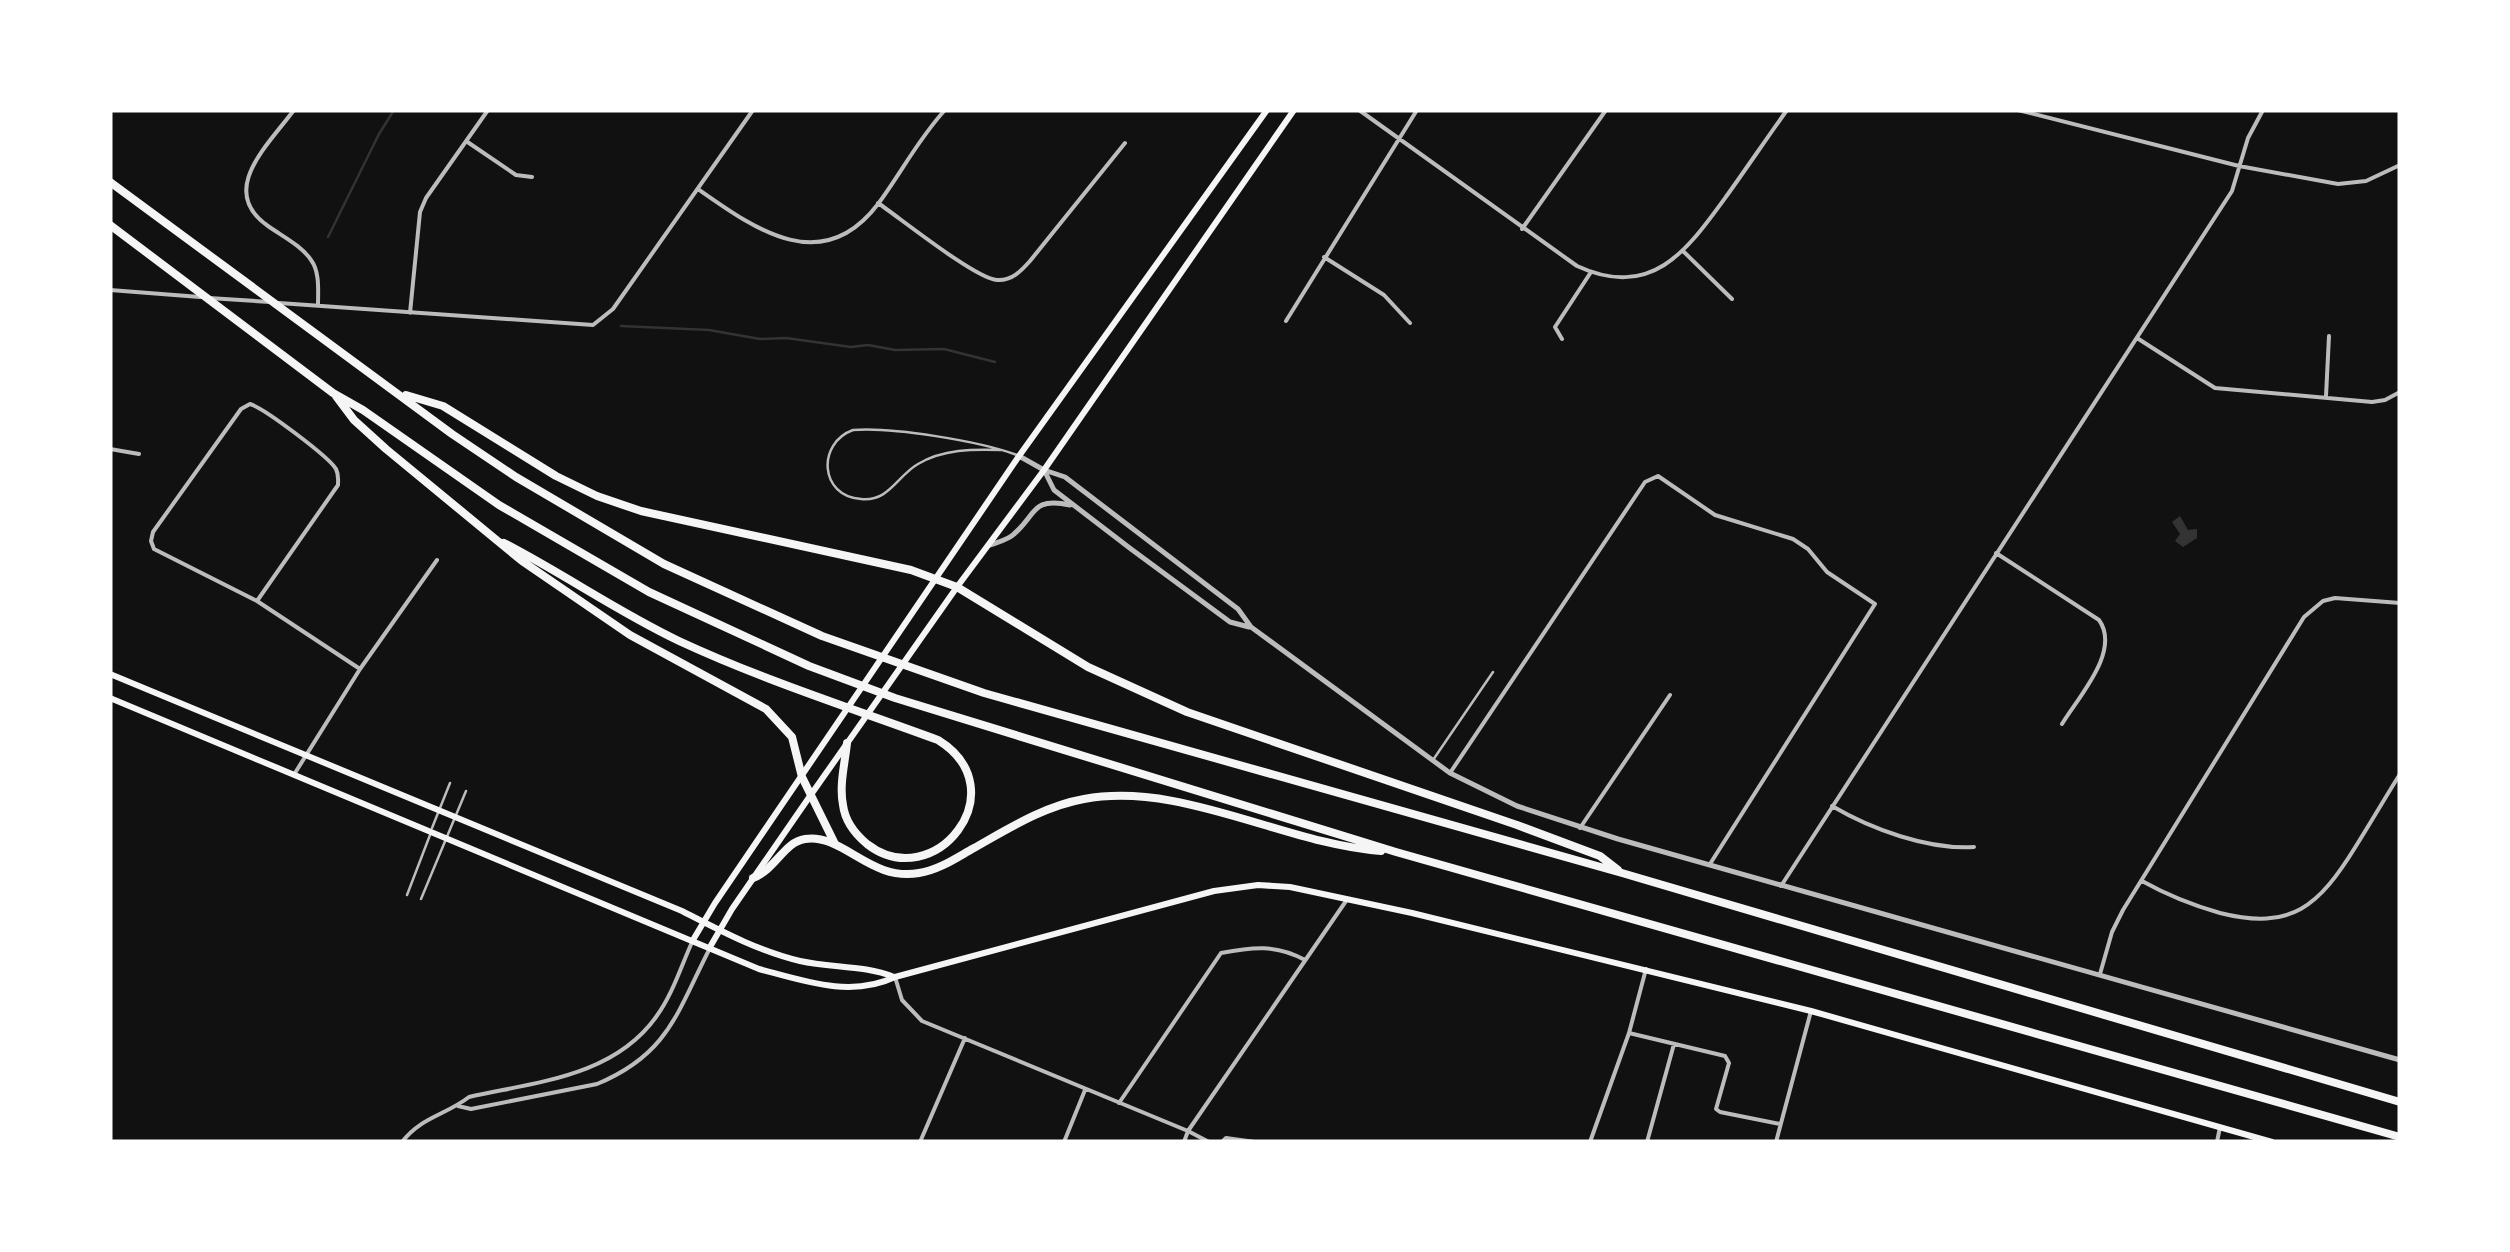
<svg xmlns="http://www.w3.org/2000/svg" width="2510" height="1252" font-family="'DM Sans',sans-serif">
<style>
.water{fill:#333}
.lines{fill:none;stroke-linecap:round;stroke-linejoin:round}
.stream{stroke:#333;stroke-width:2.5}
.service{stroke:#bcbcbc;stroke-width:2.5}
.minor{stroke:#bcbcbc;stroke-width:4}
.tertiary{stroke:#bcbcbc;stroke-width:5}
.secondary{stroke:#f5f5f5;stroke-width:6}
.motorway{stroke:#f5f5f5;stroke-width:8}
</style>
<rect width="100%" height="100%" fill="#111"/>
<path class="water" d="M2180,516L2188,530L2197,529V538L2183,547L2175,541L2180,534L2172,522Z"/>
<g class="lines">
<path class="stream" d="M328,237L379,134L394,110
M621,326L709,330L760,339L786,338L851,347L868,345L895,350L944,349L995,362"/>
<path class="service" d="M1001,450C973,449 943,449 918,464C897,476 889,502 861,499C819,496 817,443 853,430C893,427 979,441 1017,455
M1433,760L1493,672
M432,828L450,783
M407,895L430,835
M421,899L466,791"/>
<path class="minor" d="M294,110C268,145 217,191 268,226C282,236 302,246 311,260C320,272 318,291 318,305
M1359,110L1577,266C1653,301 1688,249 1728,194C1748,166 1767,138 1787,110
M2018,110L2239,166L2338,184L2366,181L2400,165
M466,141L516,175L532,177
M698,189C755,229 822,278 878,204C901,173 919,138 945,110
M878,203C900,218 976,279 997,280C1012,281 1021,271 1030,261L1125,143
M1522,229L1606,110
M1684,252L1732,299
M1324,257L1384,295L1410,323
M110,290L200,297
M209,298L270,302
M279,303L593,325L613,309L753,110
M410,313L420,212L426,198L488,110
M1286,321L1417,110
M2137,338L2215,388L2372,402L2385,400L2400,392
M1562,339L1555,327L1591,272
M2326,396L2329,336
M110,449L139,454
M1996,553L2099,620C2121,651 2079,696 2062,724
M257,601L338,485C338,479 339,475 336,469C329,457 264,408 250,404L241,409L153,532L151,541L154,549L257,601L360,669
M295,773L360,669L437,560
M1450,773L1645,482L1658,476L1715,515L1793,539L1808,549L1827,572L1875,604L1710,864
M1832,806C1871,829 1928,850 1974,847
M1580,828L1670,695
M2142,881C2167,895 2192,905 2220,913C2292,931 2319,906 2356,846C2371,822 2385,798 2400,774
M1781,886L2232,191L2248,138L2263,110
M2100,974L2112,932L2123,910L2304,617L2323,601L2335,598L2400,603
M895,977L902,1000L922,1021L1188,1131L1346,901
M1629,1033L1725,1056L1729,1063L1716,1109L1720,1112L1780,1124
M1119,1103L1221,953C1252,947 1276,944 1305,960
M458,1106L471,1109L597,1084C669,1054 677,1012 710,948
M402,1142C421,1117 446,1115 469,1097C535,1082 613,1077 656,1017C673,994 681,966 693,940
M920,1142L965,1038
M1064,1142L1085,1090
M1184,1142L1188,1131L1209,1142
M1222,1142L1226,1138L1255,1142
M1590,1142L1629,1033L1646,969
M1647,1142L1674,1044
M1776,1142L1811,1011
M2217,1142L2220,1127"/>
<path class="tertiary" d="M1019,456L1044,470L1065,477L1238,609L1251,627L1450,773L1517,806L1618,839L2400,1060
M1044,470L1054,490L1131,549L1230,622L1249,627
M990,545C997,542 1008,540 1014,534C1037,514 1031,497 1070,505"/>
<path class="secondary" d="M110,674L682,911C721,931 758,951 800,961C832,968 864,965 894,977
M110,698L759,969C804,981 851,998 895,977L1214,891L1258,885L1290,887L1412,913L1811,1011L2272,1142
M693,940L715,903L1019,456L1267,110
M710,947L732,909L810,796L957,587L1044,470L1294,110"/>
<path class="motorway" d="M110,182L452,434L516,477L664,564L822,636L984,693L1622,873L2400,1102
M110,225L333,393L363,410L499,505L649,592L809,666L895,698L1396,852L2400,1137
M406,395L443,406L556,476L597,496L641,511L911,570L957,587L1088,667L1187,712L1517,825L1600,856L1618,870
M336,396L354,420L386,449L522,561L630,635L766,709L792,737L802,777L835,844
M504,543C564,574 618,612 679,641C763,680 851,708 938,740C1019,790 934,896 867,844C855,834 845,821 843,805C839,785 845,763 847,743
M753,878C776,869 784,842 805,839C843,833 870,882 919,873C939,870 956,858 974,848C1008,829 1044,806 1084,799C1182,781 1284,844 1381,851"/>
</g>
<rect width="2510" height="1252" fill="none" stroke="#ffffff" stroke-width="225"/>
</svg>
